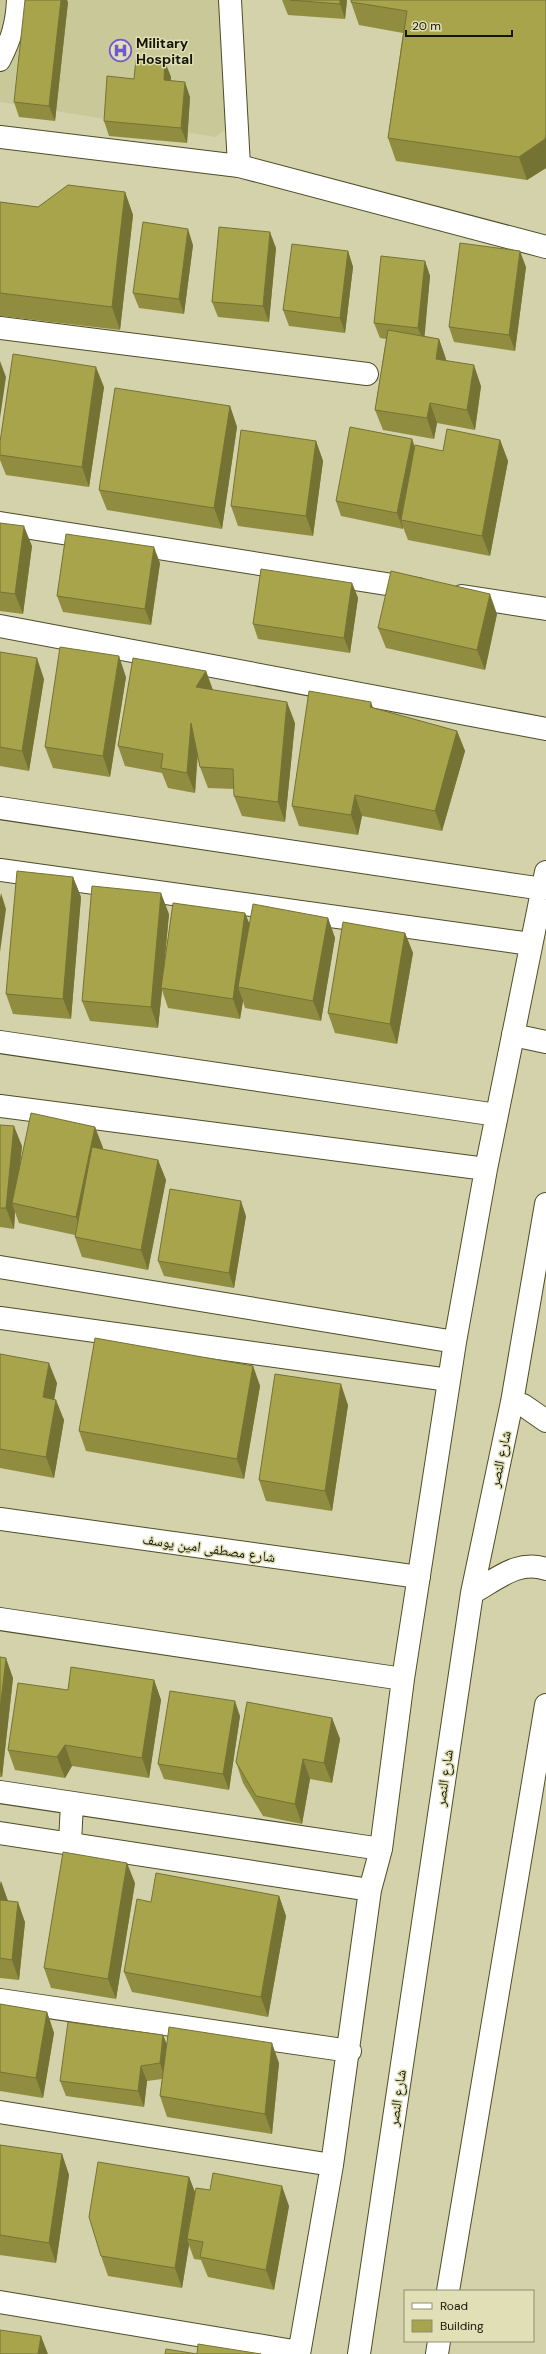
<svg xmlns="http://www.w3.org/2000/svg" width="546" height="2354" font-family="'DM Sans','Noto Naskh Arabic',sans-serif">
<style>
.built{fill:#c9c898}
.lines{fill:none;stroke-linecap:round;stroke-linejoin:round}
.service-casing{stroke:#4e4d29;stroke-width:22}
.minor-casing{stroke:#4e4d29;stroke-width:24}
.tertiary-casing{stroke:#4e4d29;stroke-width:24}
.secondary-casing{stroke:#4e4d29;stroke-width:24}
.service{stroke:#fff;stroke-width:20}
.minor{stroke:#fff;stroke-width:22}
.tertiary{stroke:#fff;stroke-width:22}
.secondary{stroke:#fff;stroke-width:22}
.wall{fill:#908d40}
.shaded-wall{fill:#757334}
.building{fill:#a7a44b;stroke:#757334}
.labels{text-anchor:middle;dominant-baseline:central;stroke-width:3;stroke-linejoin:round;paint-order:stroke}
.poi-label{font-size:14px;font-weight:bold;fill:#161607;stroke:#e0dfb6;text-anchor:start}
.street-label{font-size:14px;fill:#161607;stroke:#e0dfb6}
</style>
<rect width="100%" height="100%" fill="#d3d2aa"/>
<path class="built" d="M0,0H237L247,111L216,137L0,102Z"/>
<g class="lines">
<defs>
<path id="service" d="M0,61C11,40 16,23 17,0"/>
<path id="minor" d="M230,0L239,166
M0,328L367,374
M0,523L418,589
M462,596L546,609
M0,626L546,729
M0,808L543,889
M0,870L531,944
M0,1042L497,1115
M0,1106L486,1169
M0,1267L455,1342
M0,1318L449,1380
M0,1519L419,1577
M0,1619L403,1679
M0,1792L381,1849
M0,1833L370,1890
M70,1843L72,1803
M0,2000L350,2051
M0,2112L332,2165
M0,2302L299,2352
M299,2354L332,2165L370,1890L381,1849L403,1679L455,1342L486,1169L546,872"/>
<path id="tertiary" d="M0,137L239,166L546,247"/>
<path id="secondary" d="M513,1035L546,1042
M512,1402L523,1405L546,1421
M472,1593C496,1580 518,1559 546,1569
M448,2291L546,1705
M359,2354L472,1593L512,1402L546,1204
M437,2354L439,2341"/>
</defs>
<use href="#service" class="service-casing"/>
<use href="#minor" class="minor-casing"/>
<use href="#tertiary" class="tertiary-casing"/>
<use href="#secondary" class="secondary-casing"/>
<use href="#service" class="service"/>
<use href="#minor" class="minor"/>
<use href="#tertiary" class="tertiary"/>
<use href="#secondary" class="secondary"/>
</g>
<path class="wall" d="M282,0H347L345,19L288,15Z
M546,0V168L527,180L396,161L388,138L403,33L359,25L351,2Z
M68,2L55,121L19,117L14,102Z
M165,62L171,77V81L190,97L187,143L109,136L104,121L134,79Z
M125,192L133,215L120,330L0,316V202L38,207Z
M193,245L184,314L139,308L133,293Z
M276,248L269,322L218,317L212,302Z
M348,251L353,267L345,333L289,326L283,310Z
M425,261L430,276L424,336L439,339L446,359V360L481,386L475,430L437,423L434,439L383,430L375,410L386,339L380,338L374,323Z
M526,267L515,351L454,342L449,327Z
M104,387L89,487L6,475L0,460V442Z
M230,406L237,427L222,529L107,510L99,490Z
M412,439L415,447L443,451L500,440L508,461L490,556L408,540L403,527V529L341,516L336,501Z
M316,441L323,461L313,536L238,526L231,506Z
M0,523L32,546L23,614L0,611Z
M160,563L151,625L63,612L57,596Z
M352,583L358,598L350,653L258,639L253,624Z
M497,614L485,670L386,648L378,628Z
M0,652L44,679L29,771L0,766Z
M206,671L213,690L295,723L285,822L242,816L234,796V789L208,788L200,767L198,754L195,793L168,788L162,773L125,766L118,746Z
M126,677L110,777L53,768L45,747Z
M373,708L457,731L465,751L442,831L362,816L358,835L299,826L292,806Z
M73,877L81,897L71,1019L13,1014L6,994Z
M245,913L249,923L328,918L335,938L321,1021L245,1008L243,1001L240,1019L168,1008L162,990L158,1028L90,1021L82,1001L169,914L164,969Z
M405,933L413,953L397,1044L335,1033L328,1013Z
M0,1125L22,1146L20,1164L95,1127L103,1148L102,1149L158,1160L166,1180L148,1270L82,1257L75,1237V1235L19,1223L15,1212L14,1229L0,1227Z
M246,1216L234,1288L164,1276L158,1261Z
M0,1354L57,1383L54,1399L64,1420L54,1478L0,1468Z
M253,1366L260,1386L244,1479L86,1451L79,1431Z
M348,1405L332,1511L266,1501L259,1480Z
M0,1657L13,1678L2,1777H0Z
M154,1680L161,1700L149,1778L72,1766L65,1778L15,1770L8,1750L68,1690Z
M240,1716L229,1790L164,1779L158,1764Z
M332,1718L340,1739L332,1783L310,1779L302,1824L263,1816L243,1783L236,1762Z
M0,1881L8,1901L25,1922L19,1980L0,1978Z
M135,1883L116,1999L51,1988L44,1968Z
M279,1896L286,1916L268,2017L132,1992L124,1972L151,1902Z
M0,2004L47,2012L54,2033L43,2098L0,2091Z
M163,2035L167,2045L279,2063L272,2134L167,2117L160,2096L162,2079L147,2081L144,2107L66,2096L60,2081Z
M0,2145L62,2154L69,2175L56,2263L0,2255Z
M189,2177L195,2193L289,2206L274,2290L208,2277L201,2260L194,2259L189,2245L182,2288L108,2276L101,2256Z"/>
<path class="shaded-wall" d="M61,0H67L68,2L55,121L49,106Z
M340,0H347L345,19L340,4Z
M165,62L171,77L169,96L164,80Z
M185,82L190,97L187,143L181,128Z
M546,135V168L527,180L519,157Z
M125,192L133,215L120,330L112,307Z
M188,229L193,245L184,314L179,299Z
M270,232L276,248L269,322L263,306Z
M348,251L353,267L345,333L340,318Z
M520,251L526,267L515,351L509,335Z
M425,261L430,276L424,343L418,328Z
M439,339L446,359L443,379L436,359Z
M0,361L6,377L0,418Z
M474,365L481,386L475,430L467,410Z
M96,367L104,387L89,487L82,467Z
M430,403L437,423L434,439L427,418Z
M230,406L237,427L222,529L214,508Z
M412,439L417,455L401,520L403,527V529L397,513Z
M500,440L508,461L490,556L482,536Z
M316,441L323,461L313,536L306,516Z
M24,526L32,546L23,614L15,594Z
M154,547L160,563L151,625L145,609Z
M352,583L358,598L350,653L344,638Z
M490,594L497,614L485,670L477,650Z
M119,656L126,677L110,777L103,756Z
M37,658L44,679L29,771L22,751Z
M206,671L213,691L196,687Z
M287,702L295,723L285,822L278,802Z
M371,702L378,722L370,707Z
M191,723L198,744L195,793L187,773Z
M457,731L465,751L442,831L435,811Z
M355,795L362,816L358,835L351,815Z
M73,877L81,897L71,1019L63,999Z
M1,893L6,909L0,952V898Z
M161,893L169,914L162,988H161L162,990L158,1028L151,1007Z
M245,913L253,933L238,987L243,1001L240,1019L233,999Z
M328,918L335,938L321,1021L313,1001Z
M405,933L413,953L397,1044L390,1024Z
M14,1126L22,1146L16,1204L12,1203L15,1212L14,1229L6,1208Z
M95,1127L103,1148L84,1237L76,1217Z
M158,1160L166,1180L148,1270L141,1250Z
M241,1201L246,1216L234,1288L229,1273Z
M49,1363L57,1383L51,1418L43,1397Z
M253,1366L260,1386L244,1479L237,1459Z
M341,1384L348,1405L332,1511L325,1491Z
M56,1400L64,1420L54,1478L46,1457Z
M6,1658L13,1678L2,1777L0,1771V1710Z
M154,1680L161,1700L149,1778L142,1758Z
M235,1701L240,1716L229,1790L223,1774Z
M332,1718L340,1739L332,1783L324,1763Z
M65,1745L72,1766L65,1778L57,1757Z
M303,1759L310,1779L302,1824L295,1804Z
M127,1863L135,1883L116,1999L108,1979Z
M1,1881L8,1901L0,1903V1886Z
M279,1896L286,1916L268,2017L261,1997Z
M18,1902L25,1922L19,1980L12,1960Z
M47,2012L54,2033L43,2098L36,2078Z
M163,2035L169,2050L165,2078L160,2063Z
M272,2043L279,2063L272,2134L265,2114Z
M141,2066L147,2081L144,2107L138,2091Z
M62,2154L69,2175L56,2263L49,2243Z
M189,2177L197,2197L187,2239L189,2245L182,2288L175,2268Z
M282,2186L289,2206L274,2290L266,2270Z
M41,2336L48,2354H38Z"/>
<path class="building" d="M25,0H61L49,106L14,102Z
M290,0H340V4Z
M351,0H546V135L545,139L519,157L388,138L407,11L351,2Z
M136,59L165,62L164,80L185,82L181,128L104,121L107,76L134,79Z
M68,185L125,192L112,307L0,293V202L38,207Z
M143,222L188,229L179,299L133,293Z
M219,227L270,232L263,306L212,302Z
M460,243L520,251L509,335L449,327Z
M292,244L348,251L340,318L283,310Z
M381,256L425,261L418,328L374,323Z
M388,330L439,339L436,359L474,365L467,410L430,403L427,418L375,410Z
M13,354L96,367L82,467L0,455V442Z
M115,388L230,406L214,508L99,490Z
M350,427L412,439L397,513L336,501Z
M447,429L500,440L482,536L401,520L415,445L443,451Z
M241,430L316,441L306,516L231,506Z
M0,523L24,526L15,594L0,592Z
M66,534L154,547L145,609L57,596Z
M261,569L352,583L344,638L253,624Z
M391,571L490,594L477,650L378,628Z
M60,647L119,656L103,756L45,747Z
M0,652L37,658L22,751L0,747Z
M133,658L206,671L196,687L287,702L278,802L234,796L233,769L200,767L191,723L187,773L161,768L163,754L118,746Z
M309,691L371,702L370,707L457,731L435,811L355,795L351,815L292,806Z
M17,871L73,877L63,999L6,994Z
M92,886L161,893L151,1007L82,1001Z
M173,903L245,913L233,999L161,988Z
M253,904L328,918L313,1001L238,987Z
M343,922L405,933L390,1024L328,1013Z
M31,1113L95,1127L76,1217L12,1203Z
M0,1125L14,1126L6,1208H0Z
M92,1147L158,1160L141,1250L75,1237Z
M170,1189L241,1201L229,1273L158,1261Z
M95,1338L253,1366L237,1459L79,1431Z
M0,1354L49,1363L43,1397L56,1400L46,1457L0,1449Z
M275,1374L341,1384L325,1491L259,1480Z
M0,1657L6,1658L0,1710Z
M71,1667L154,1680L142,1758L65,1745L57,1757L8,1750L18,1683L68,1690Z
M170,1691L235,1701L223,1774L158,1764Z
M247,1702L332,1718L324,1763L303,1759L295,1804L256,1796L236,1762Z
M63,1852L127,1863L108,1979L44,1968Z
M156,1873L279,1896L261,1997L124,1972L137,1899L151,1902Z
M0,1900L18,1902L12,1960L0,1958Z
M0,2004L47,2012L36,2078L0,2072Z
M68,2022L163,2035L160,2063L141,2066L138,2091L60,2081Z
M169,2027L272,2043L265,2114L160,2096Z
M0,2145L62,2154L49,2243L0,2235Z
M98,2162L189,2177L175,2268L101,2256L89,2217Z
M213,2173L282,2186L266,2270L200,2257L203,2242L187,2239L196,2188L210,2190Z
M0,2330L41,2336L38,2354H0Z
M198,2344L261,2354H165L166,2349L197,2354Z"/>
<defs>
<symbol id="hospital-ring" viewBox="-11 -11 22 22"><circle r="9.5" fill="#e0dfb6" stroke="#6e59d3" stroke-width="1.5"/><path d="M-5-5h3v3.5h4V-5h3V5h-3V1.5h-4V5h-3Z" fill="#6e59d3"/></symbol>
</defs>
<g fill-rule="evenodd">
<use href="#hospital-ring" x="108" y="38" width="25" height="25"/>
</g>
<g class="labels">
<g class="poi-label">
<text x="136" y="43">Military<tspan x="136" dy="16">Hospital</tspan></text>
</g>
<g class="street-label">
<text transform="translate(500 1459) rotate(-78)">شارع النصر</text>
<text transform="translate(209 1548) rotate(8)">شارع مصطفى امين يوسف</text>
<text transform="translate(444 1778) rotate(-82)">شارع النصر</text>
<text transform="translate(397 2098) rotate(-82)">شارع النصر</text>
</g>
</g>
<rect x="404" y="2290" width="130" height="52" fill="#e0dfb6" stroke="#8f8f70"/>
<rect x="412" y="2303" width="20" height="6" fill="#ffffff" stroke="#8f8f70"/>
<text x="440" y="2310" font-size="12" fill="#161607">Road</text>
<rect x="412" y="2320" width="20" height="12" fill="#a7a44b" stroke="#8f8f70"/>
<text x="440" y="2330" font-size="12" fill="#161607">Building</text>
<path d="M406 30v6h106v-6" fill="none" stroke="#161607" stroke-width="2"/>
<text x="412" y="30" font-size="12" fill="#161607" stroke="#e0dfb6" stroke-width="3" paint-order="stroke">20 m</text>
</svg>
